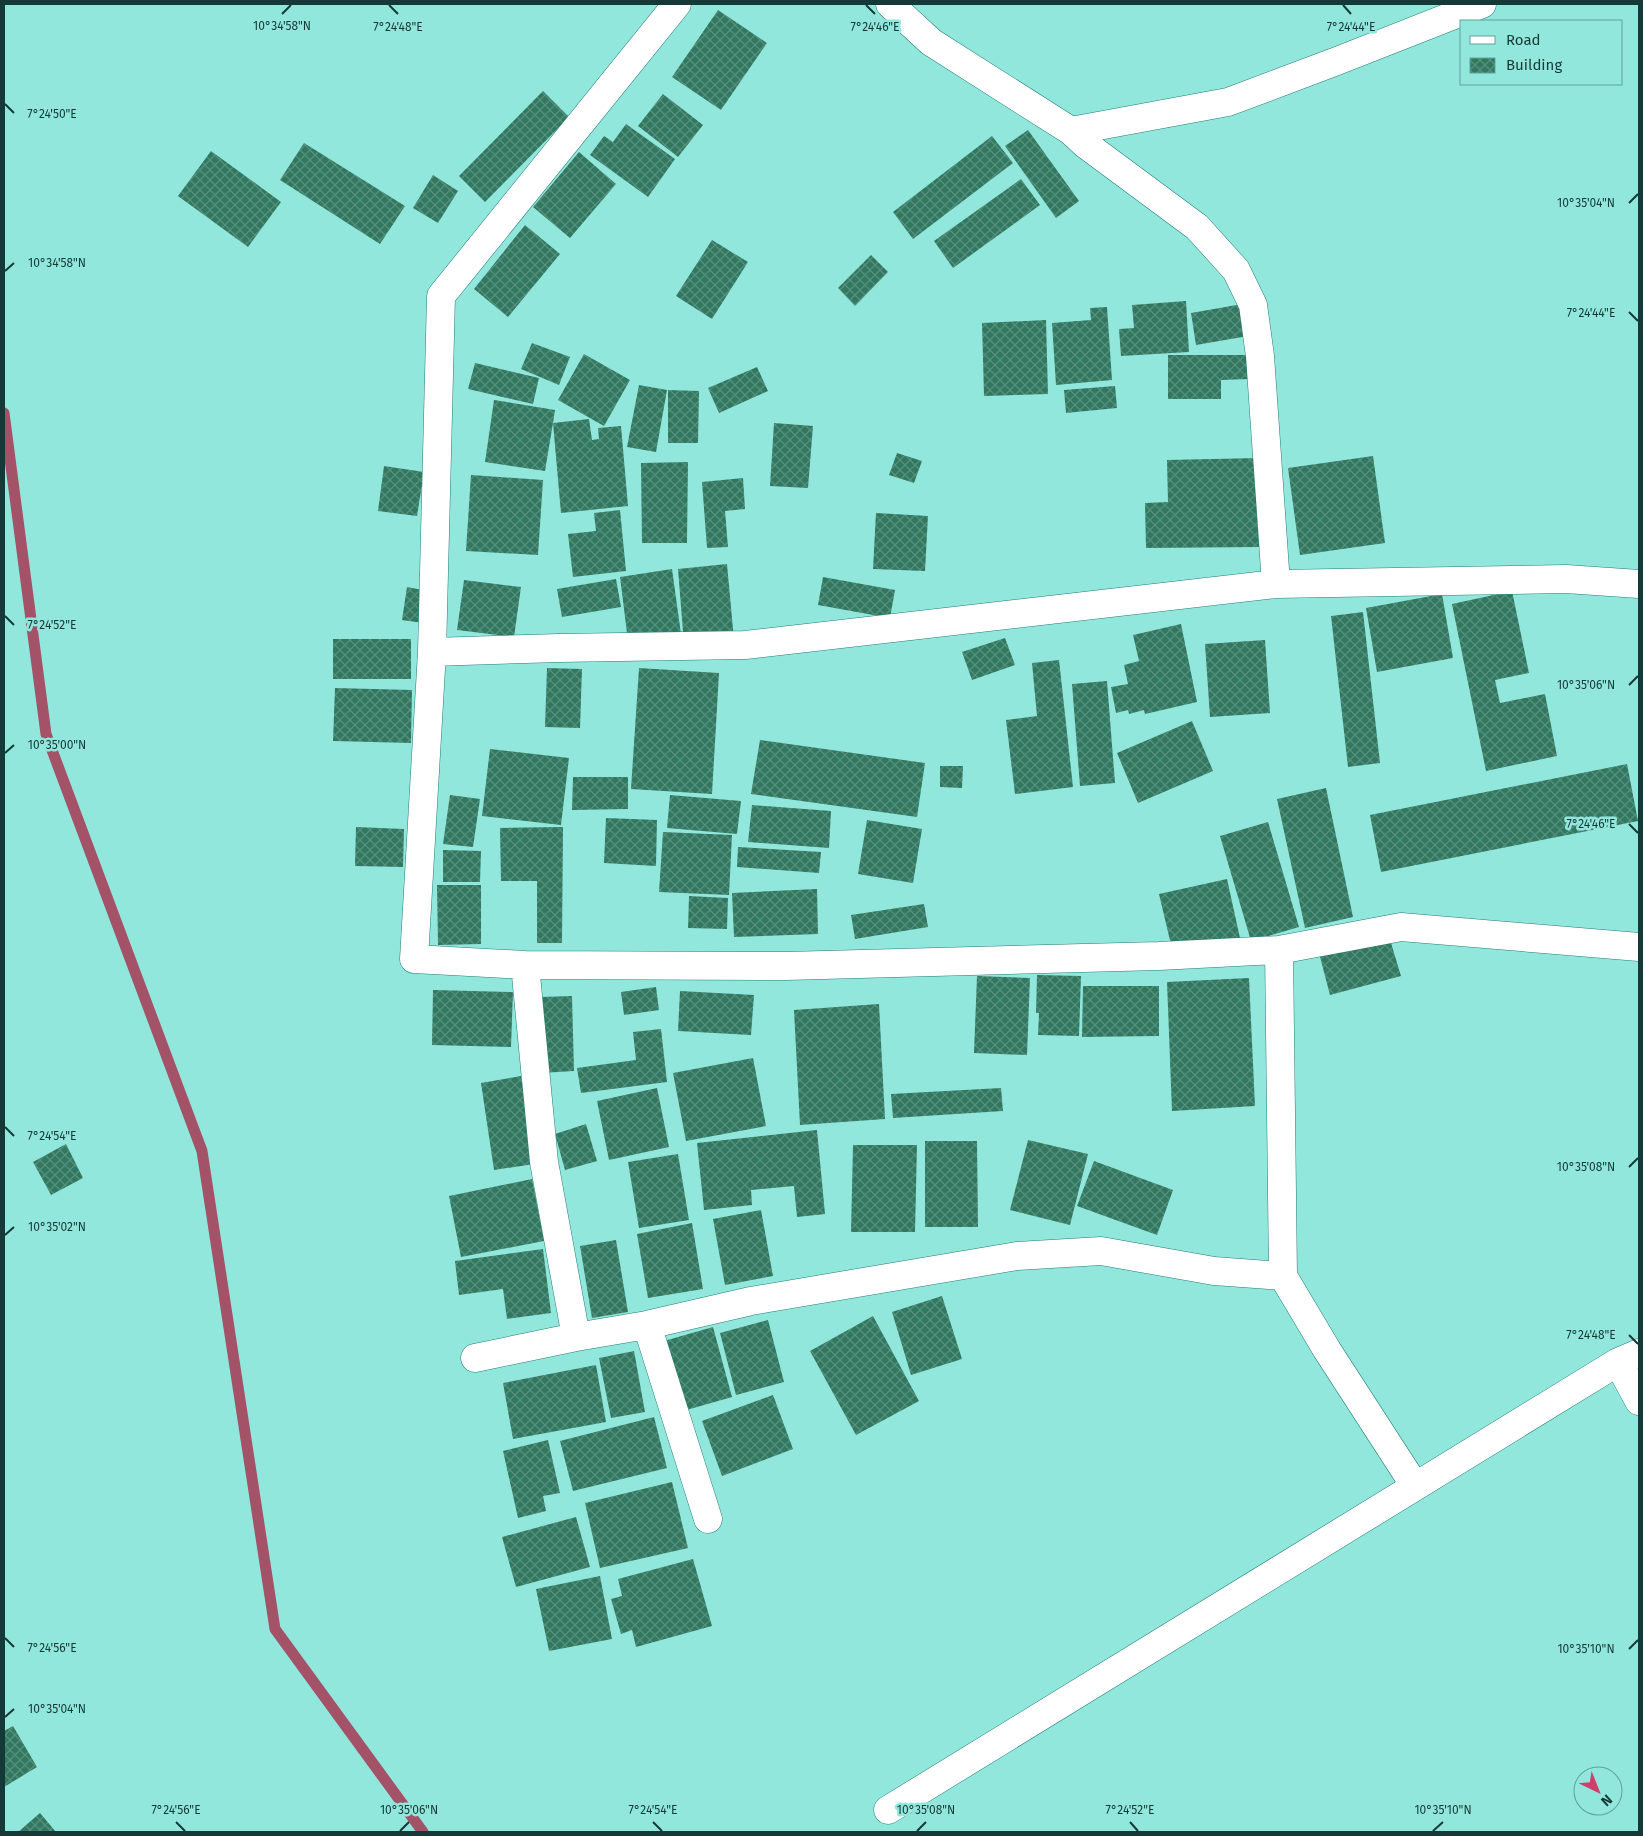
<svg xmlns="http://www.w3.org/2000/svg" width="1643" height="1836" font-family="'Fira Sans',sans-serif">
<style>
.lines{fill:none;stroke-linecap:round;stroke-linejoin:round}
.stream{stroke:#a35268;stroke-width:11}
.building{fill:url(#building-cross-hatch)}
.minor-casing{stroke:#227d75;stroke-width:29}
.minor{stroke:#fff;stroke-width:28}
.ticks{fill:none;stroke:#153936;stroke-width:2}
.ticks-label{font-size:12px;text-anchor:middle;fill:#153936;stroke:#92e7dd;stroke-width:5;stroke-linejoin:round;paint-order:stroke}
</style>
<defs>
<pattern id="building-cross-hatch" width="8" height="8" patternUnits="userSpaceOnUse" patternTransform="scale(1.25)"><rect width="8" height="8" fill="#30785f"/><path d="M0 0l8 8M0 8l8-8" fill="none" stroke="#598f7d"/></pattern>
</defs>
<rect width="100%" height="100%" fill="#92e7dd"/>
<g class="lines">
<path class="stream" d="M4,413L46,734L202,1151L275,1629L423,1832"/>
</g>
<path class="building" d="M718,10L767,43L721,110L672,77Z
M543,91L569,117L485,202L459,176Z
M663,94L703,125L678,157L638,126Z
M626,124L675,159L648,197L590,155L604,136L613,142Z
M1028,130L1079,201L1056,218L1005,146Z
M992,136L1013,163L913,239L893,212Z
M304,143L405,206L380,244L280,180Z
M211,151L281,202L248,247L178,196Z
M579,152L616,184L570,238L533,207Z
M433,175L458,191L438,223L413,208Z
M1021,179L1040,205L953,268L934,241Z
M525,225L560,254L508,317L474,289Z
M712,240L748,262L712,319L676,296Z
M871,255L888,272L855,306L838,288Z
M1186,301L1189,352L1121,356L1119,329L1134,328L1132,305Z
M1248,303L1254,335L1196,345L1191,313Z
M1107,307L1112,380L1056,385L1052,323L1091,320L1090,308Z
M1046,320L1048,394L984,396L982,323Z
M532,343L570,357L559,385L521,369Z
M584,354L630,380L604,426L558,400Z
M1168,355H1250L1249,379L1221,380V399H1168Z
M475,363L539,378L533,404L468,389Z
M757,367L768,391L719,413L708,388Z
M639,385L667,390L656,452L627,447Z
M1115,386L1117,408L1066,413L1064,390Z
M668,390L699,391L698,443H668Z
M494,400L555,410L553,423L589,419L592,440L599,439L598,428L621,426L628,506L561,513L553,423L545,471L485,462Z
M774,423L813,426L808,488L770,486Z
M897,453L922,461L914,483L889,475Z
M1373,456L1385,543L1300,555L1288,468Z
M1259,458L1260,547L1146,548L1145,503L1168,502L1167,460Z
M688,462L687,543H642L641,463Z
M384,466L424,472L417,516L378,511Z
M471,475L543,480L538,555L466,551Z
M743,478L745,509L725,511L728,547L707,548L702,482Z
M620,510L626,571L573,577L568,534L596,531L594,513Z
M876,513L928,516L925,571L873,569Z
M727,564L734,640L684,644L678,569Z
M672,569L681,634L628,641L620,577Z
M823,577L895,590L890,618L818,605Z
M616,579L621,607L562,617L557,589Z
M464,580L521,587L514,637L457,630Z
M407,587L428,591L423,623L402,620Z
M1512,591L1529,673L1495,680L1500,703L1545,694L1557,756L1486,771L1452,604Z
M1442,594L1453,658L1377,672L1366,608Z
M1363,612L1380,763L1348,767L1331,616Z
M1181,624L1197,702L1145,714L1144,710L1129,714L1128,710L1116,713L1111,687L1128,684L1124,665L1139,661L1133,635Z
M1005,638L1015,665L972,680L962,652Z
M333,639H411V679H333Z
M1265,640L1270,713L1210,717L1205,644Z
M1059,660L1073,787L1015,794L1006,720L1037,716L1032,663Z
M547,668L582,669L580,728L545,727Z
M639,668L719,673L712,794L631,789Z
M1107,681L1115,783L1080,786L1072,684Z
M335,688L412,690L411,743L333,741Z
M1192,721L1213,771L1138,803L1117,753Z
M760,740L925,763L917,817L751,794Z
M490,749L569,758L561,825L482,816Z
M1627,764L1638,821L1381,872L1370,815Z
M940,766H963L962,788L940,787Z
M573,777H628V809L572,810Z
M1326,788L1353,917L1305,928L1277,799Z
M450,795L480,799L473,847L443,844Z
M670,795L741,801L737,834L667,828Z
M752,805L831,811L829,848L748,842Z
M606,818L657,820L656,866L604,863Z
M867,820L922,829L913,883L858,874Z
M1268,822L1299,927L1251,941L1220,836Z
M356,827L404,829L403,867L355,866Z
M563,827L562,943H537V881H501L500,828Z
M663,832L732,835L729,895L659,892Z
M738,847L821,852L819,873L737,867Z
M443,850L481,851L480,882H443Z
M1227,879L1240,938L1173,953L1159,894Z
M437,885H481V944L438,945Z
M817,889L818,934L734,937L732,893Z
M689,896L728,898L727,929L688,928Z
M924,904L928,927L855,939L851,915Z
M1388,933L1401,976L1330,995L1319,953Z
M1037,975L1081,976L1079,1036L1038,1035L1039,1013H1036Z
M977,976L1030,978L1027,1055L974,1053Z
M1249,978L1255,1106L1172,1111L1167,982Z
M1083,986H1159V1036L1082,1037Z
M656,987L659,1010L624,1015L621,992Z
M433,990L513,992L511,1047L432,1045Z
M680,991L754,995L751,1035L678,1031Z
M572,996L574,1071L541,1073L540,997Z
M879,1004L885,1119L800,1125L794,1010Z
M661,1029L667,1082L581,1093L577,1068L636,1060L633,1032Z
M753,1058L766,1126L686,1141L673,1073Z
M521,1076L534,1164L494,1170L481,1083Z
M657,1088L669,1147L609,1160L597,1101Z
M1001,1088L1003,1111L893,1118L891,1094Z
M586,1124L597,1161L565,1170L555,1134Z
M817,1130L825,1214L797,1217L794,1186L751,1190L752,1205L704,1210L697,1143Z
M1028,1140L1088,1154L1070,1225L1010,1210Z
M925,1141H977L978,1227H925Z
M66,1144L83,1178L51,1195L33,1162Z
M853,1145H917L915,1232H851Z
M678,1154L689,1220L639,1228L628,1162Z
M1094,1161L1173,1190L1157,1235L1077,1206Z
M532,1179L544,1241L461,1257L449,1196Z
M761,1210L773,1276L725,1285L713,1219Z
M692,1223L703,1289L648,1298L637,1234Z
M616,1240L628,1312L592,1318L580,1246Z
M543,1249L551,1313L507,1319L503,1289L459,1295L455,1261Z
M942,1296L962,1359L911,1375L892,1312Z
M873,1316L919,1401L856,1435L810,1351Z
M768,1320L784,1382L736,1395L720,1333Z
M713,1327L732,1397L683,1411L664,1341Z
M634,1351L645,1412L611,1418L599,1358Z
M596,1365L606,1422L513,1439L503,1383Z
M773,1395L793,1449L722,1476L702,1421Z
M654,1417L667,1468L573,1491L560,1441Z
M548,1440L560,1493L543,1496L546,1511L518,1518L503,1451Z
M672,1482L688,1548L600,1568L585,1503Z
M576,1517L590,1567L516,1587L502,1537Z
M693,1559L712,1626L636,1647L632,1630L621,1634L611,1599L622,1596L618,1579Z
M600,1576L612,1639L549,1651L536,1589Z
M13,1726L37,1767L4,1787V1731Z
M40,1813L56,1832H18Z"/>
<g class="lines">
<defs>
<path id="minor" d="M677,4L441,296L432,652L414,959L525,965L786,966L1159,956L1279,950L1401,927L1639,947
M890,4L931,42L1071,131L1085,144L1197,227L1236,270L1253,305L1260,356L1276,584
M1071,131L1228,102L1337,61L1482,4
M432,652L559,648L745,645L1276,584L1566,579L1639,584
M1279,950L1283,1276L1327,1350L1415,1486
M525,965L544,1162L576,1337
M647,1325L708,1519
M475,1358L576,1337L647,1325L751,1301L1017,1256L1101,1251L1214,1271L1283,1276
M1618,1362L1639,1401
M888,1810L1618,1362L1639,1353"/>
</defs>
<use href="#minor" class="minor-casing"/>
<use href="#minor" class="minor"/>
</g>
<path class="ticks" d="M389,5L398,14M866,5L875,14M1343,5L1351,14M282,14L291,5M5,104L14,113M1629,203L1638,194M5,271L14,263M1629,312L1638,321M5,616L14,625M1629,685L1638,676M5,753L14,745M1629,824L1638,833M5,1127L14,1136M1629,1167L1638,1158M5,1235L14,1227M1629,1335L1638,1344M5,1638L14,1647M1629,1649L1638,1640M5,1717L14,1709M176,1822L185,1831M653,1822L662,1831M1130,1822L1138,1831M400,1831L409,1822M917,1831L926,1822M1433,1831L1443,1822"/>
<g class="ticks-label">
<text x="282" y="30">10°34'58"N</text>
<text x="398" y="31">7°24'48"E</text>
<text x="875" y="31">7°24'46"E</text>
<text x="1351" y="31">7°24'44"E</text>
<text x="52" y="118">7°24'50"E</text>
<text x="1586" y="207">10°35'04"N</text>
<text x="57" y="267">10°34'58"N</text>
<text x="1591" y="317">7°24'44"E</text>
<text x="52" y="629">7°24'52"E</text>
<text x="1586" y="689">10°35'06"N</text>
<text x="57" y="749">10°35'00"N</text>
<text x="1591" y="828">7°24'46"E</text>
<text x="52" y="1140">7°24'54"E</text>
<text x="1586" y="1171">10°35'08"N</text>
<text x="57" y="1231">10°35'02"N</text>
<text x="1591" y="1339">7°24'48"E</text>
<text x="52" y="1652">7°24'56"E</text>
<text x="1586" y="1653">10°35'10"N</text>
<text x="57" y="1713">10°35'04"N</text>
<text x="176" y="1814">7°24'56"E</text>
<text x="653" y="1814">7°24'54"E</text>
<text x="1130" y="1814">7°24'52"E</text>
<text x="409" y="1814">10°35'06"N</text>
<text x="926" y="1814">10°35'08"N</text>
<text x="1443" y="1814">10°35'10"N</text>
</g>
<rect width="1643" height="1836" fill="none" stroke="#153936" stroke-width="10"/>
<rect x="1460" y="20" width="162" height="65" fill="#92e7dd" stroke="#60a19a"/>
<rect x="1470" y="36" width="25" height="8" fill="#ffffff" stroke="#60a19a"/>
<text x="1506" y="45" font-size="15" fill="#153936">Road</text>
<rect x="1470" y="58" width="25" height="15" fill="url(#building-cross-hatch)" stroke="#60a19a"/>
<text x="1506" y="70" font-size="15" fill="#153936">Building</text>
<g transform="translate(1598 1791) rotate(137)"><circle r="24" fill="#92e7dd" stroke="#60a19a"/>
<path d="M0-4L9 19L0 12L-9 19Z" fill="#ce406a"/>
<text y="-8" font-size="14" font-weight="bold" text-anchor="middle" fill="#153936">N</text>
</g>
</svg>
